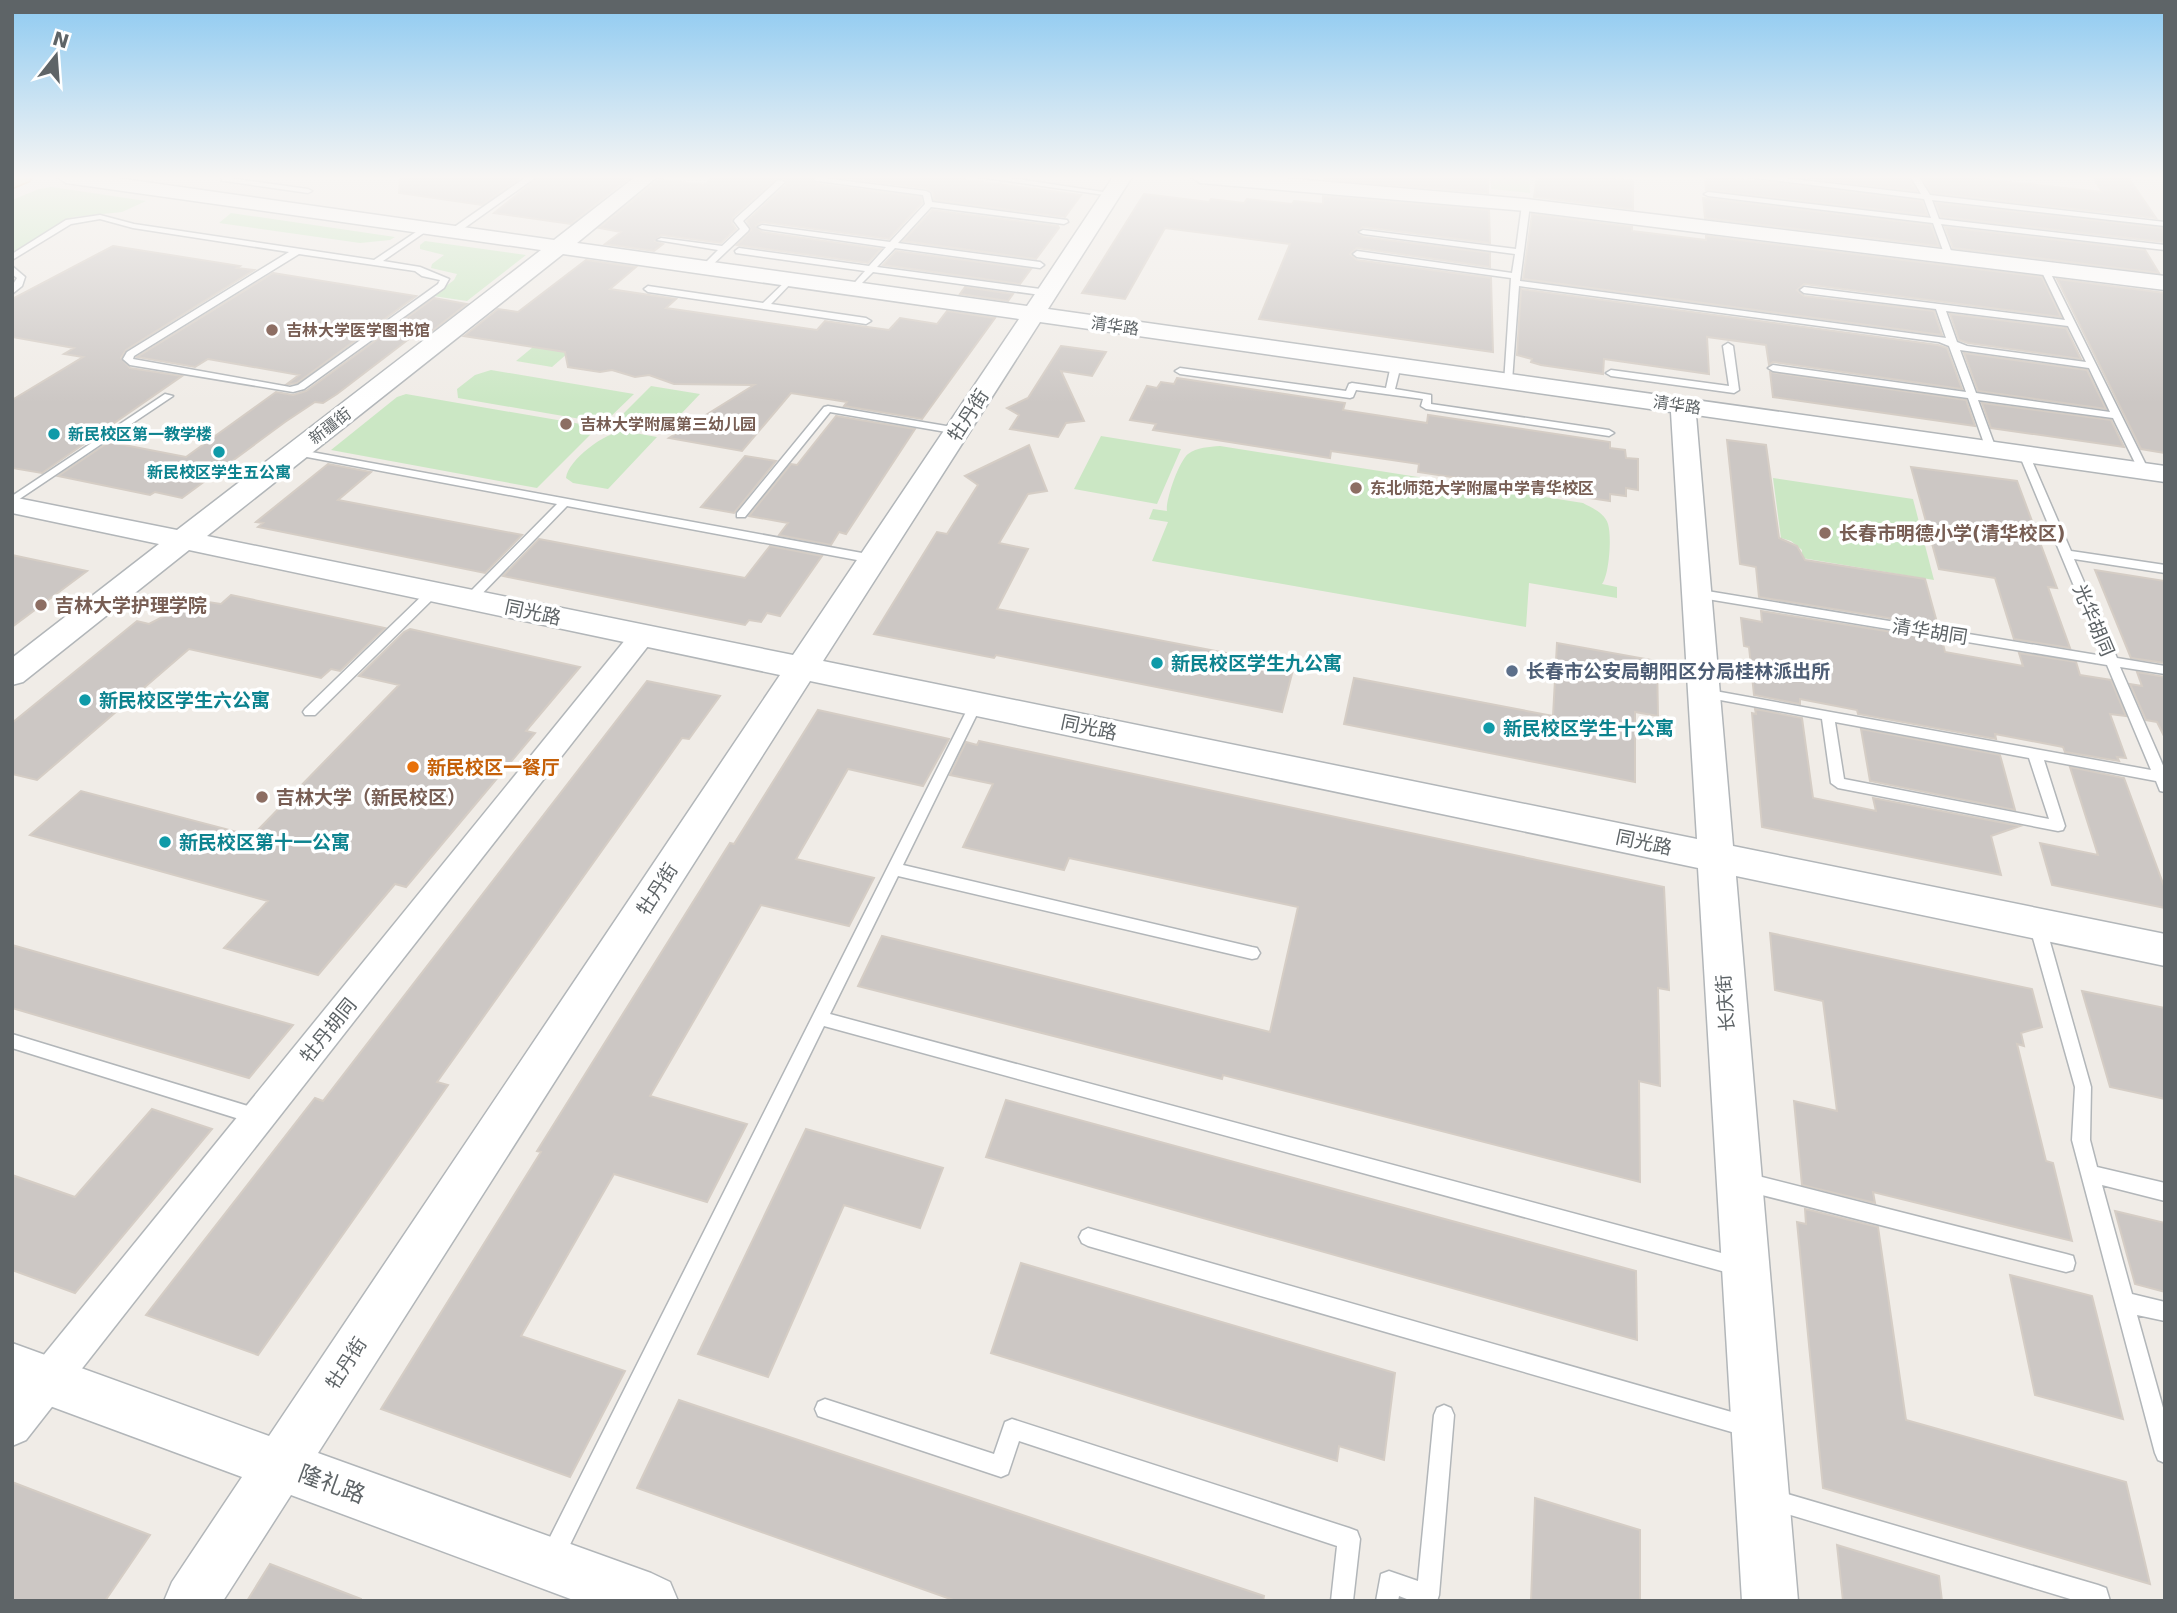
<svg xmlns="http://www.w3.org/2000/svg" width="2177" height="1613" font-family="'DejaVu Sans','Noto Sans SC',sans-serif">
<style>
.green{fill:#cbe7c4}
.building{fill:#ccc7c4;stroke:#d5cdc5;stroke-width:2}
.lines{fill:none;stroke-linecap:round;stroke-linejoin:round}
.service-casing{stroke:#b2b6b9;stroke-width:3}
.minor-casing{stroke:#b2b6b9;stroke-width:3}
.tertiary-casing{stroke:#b2b6b9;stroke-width:3}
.primary-casing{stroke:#f1ab5e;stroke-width:3}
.service{fill:#fff;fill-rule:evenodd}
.minor{fill:#fff;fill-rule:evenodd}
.tertiary{fill:#fff;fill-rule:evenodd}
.primary{fill:#ffe1ad;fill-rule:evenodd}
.education-dot{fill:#8d6e63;stroke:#fff;stroke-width:2.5}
.culture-dot{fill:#0f9aa8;stroke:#fff;stroke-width:2.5}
.service-dot{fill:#5c6f8a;stroke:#fff;stroke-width:2.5}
.food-dot{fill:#e8710a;stroke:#fff;stroke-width:2.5}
.labels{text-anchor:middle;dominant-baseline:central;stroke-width:7;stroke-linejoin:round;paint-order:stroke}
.far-street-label{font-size:16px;fill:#5e6467;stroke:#fff}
.far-education-label{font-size:16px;font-weight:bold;fill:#785e54;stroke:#fff;text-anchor:start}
.far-culture-label{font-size:16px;font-weight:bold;fill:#0d838f;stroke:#fff;text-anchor:start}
.street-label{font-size:19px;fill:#5e6467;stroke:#fff}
.education-label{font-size:19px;font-weight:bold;fill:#785e54;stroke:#fff;text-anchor:start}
.culture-label{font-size:19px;font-weight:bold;fill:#0d838f;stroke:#fff;text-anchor:start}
.service-label{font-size:19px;font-weight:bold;fill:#4e5e75;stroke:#fff;text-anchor:start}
.food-label{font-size:19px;font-weight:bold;fill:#c56008;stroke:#fff;text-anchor:start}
.near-street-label{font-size:23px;fill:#5e6467;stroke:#fff}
</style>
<rect width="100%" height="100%" fill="#f0ece7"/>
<path class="green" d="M1491,177H1529L1530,193L1491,189Z
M52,187L146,201L122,212L73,217L12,254V200L39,189Z
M231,213L395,237L390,240L360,243L219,223Z
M425,241L526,255L467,301L433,296L454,280L457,274L431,268L432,264L444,255L420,249V245Z
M533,347L568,353L552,367L516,361Z
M491,370L634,394L604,423L458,398L457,389L475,375Z
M651,386L700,394L662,434L611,426Z
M406,394L598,427L537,488L331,450L397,397Z
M624,431L657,437L608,489L573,483L566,478C568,460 605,432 624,431Z
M1101,436L1181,449L1157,504L1074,489Z
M1220,446L1583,503C1592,508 1605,513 1608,524C1612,537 1609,575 1602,584L1617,587V598L1529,583L1526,627L1152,561L1168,522L1149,519L1153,509L1167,511C1165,501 1179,461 1188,454C1197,447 1209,447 1220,446Z
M1773,478L1913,499L1934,580L1802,558V550L1791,541L1781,538Z"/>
<path class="building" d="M400,177H521L482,205L399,193Z
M539,177H630L571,224L494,213Z
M713,177H812L815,184L921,197L922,203L889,239L762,222L756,226L762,232L881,249L868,263L737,245L751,230L747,221L787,184V181L779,177L733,217L732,223L736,229L721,243L661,235L655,241L663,244L654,251L605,244L621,232L599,228L659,179L704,185Z
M839,177H944L1081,195L1065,217L934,200L933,192L926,188Z
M1324,177H1488V193L1324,179Z
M1537,177L1633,180V209L1534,197Z
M1705,177L1761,181L1922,201L1927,215L1706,190Z
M1802,177H1909L1916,191Z
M1922,177H1962L2102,192L2093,177H2128L2156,218L1932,193Z
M1144,194L1209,202L1211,199L1244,203L1247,199L1292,204L1294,201L1323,204V196L1489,210L1490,243L1363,227L1357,233L1363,237L1490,253V267L1357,248L1350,254L1357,260L1491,278L1493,352L1259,319L1290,244L1165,228L1125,299L1082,293Z
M1703,198L1931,225L1939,246L1705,218Z
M1936,203L2163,228L2165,242L1941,217Z
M932,210L1058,226L1059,228L1036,259L903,241Z
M1532,214L1632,227V231L1706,240V236L2042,277L2061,317L1804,284L1797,290L1804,296L1934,311L1942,335L1523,279Z
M1945,227L2145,250L2159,273L1953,248Z
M113,246L240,266L237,268L254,270L126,350L121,358L130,368L182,376L42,473L12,468V400L83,357L64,354L74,348L12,337V299Z
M896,251L1031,269L1020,284L883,265Z
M586,260L636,267L610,289L676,299L666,308L817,330L825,321L889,330L900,318L937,324L947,311L995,318L922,419L844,406L847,402L791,393L742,451L669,438L754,385L674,384L649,375L635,377L612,370L600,372L568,367L565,352L464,336L498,309L518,312Z
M273,273L416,296L297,383L290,384H287L299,375L208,359L195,367L137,357Z
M2057,279L2165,293V453L2141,449Z
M965,287L1013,294L1008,301L960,294Z
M1521,289L1938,345L1947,348L1962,389L1773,362L1769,365L1766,345L1707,337L1709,374L1604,359L1603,374L1541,365L1531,362L1532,359L1517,355Z
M434,298L467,304L432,331L422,329L337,394L323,403L315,402L285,422L182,498L155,492L150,495L58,476L109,442L186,457L276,392L293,395L306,391Z
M1950,314L2066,328L2081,359L1968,343L1959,340Z
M1061,346L1106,352L1092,376L1061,371L1084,421L1066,423L1058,437L1010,429L1019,415L1007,408L1028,398Z
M1964,353L2087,370L2106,409L1978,391Z
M1770,372L1966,400L1975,426L1773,397Z
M1177,378L1345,403L1343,410L1427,423L1428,415L1610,442V448L1625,450L1626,458L1638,459V490L1626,488V496L1610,494V501L1418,472L1419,464L1331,451L1330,458L1153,430L1156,424L1130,420L1147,386L1157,388L1161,382L1174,384Z
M1982,403L2111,420L2124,447L1991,428Z
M836,416L915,429L846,534L839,532L831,545L779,535L788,523L749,516L791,464L797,465Z
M1727,440L1766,445L1779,538L1797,546L1805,560L1925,579L1938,626L1759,597L1756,567L1740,564Z
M1029,445L1047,491L1028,494L999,543L1028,549L997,609L1294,666L1282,712L996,655L994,658L874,634L937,532L947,534L978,485L965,476Z
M745,456L776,461L734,513L701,507Z
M328,464L371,472L338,500L522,535L485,573L258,527L263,523L256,522Z
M1911,467L2017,481L2057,588L2048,587L2070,648L2014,639L1995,578L1939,569Z
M539,539L745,578L770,546L822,556L780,616L767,613L761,622L749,620L745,625L503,576Z
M12,555L87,571L12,627Z
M2095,570L2165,581V663L2131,658Z
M231,595L385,628L340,671L331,669L321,678L189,649L37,780L12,774V723L137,621L149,624L182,607L208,602L221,604Z
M1761,611L1942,640L1945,652L2023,666L2019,653L2076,662L2080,675L2111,680L2126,716L2110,714L2126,758L2117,757L2119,761L2065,752L2063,747L1995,734L1996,739L1858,714L1857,710L1800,699V704L1754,695L1749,647L1744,646L1741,618L1762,622Z
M410,629L580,667L526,731L535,733L406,887L395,884L318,975L224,948L268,901L30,835L81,791L252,836L399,685L359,676L404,632Z
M1557,643L1657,661L1658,716L1635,712V782L1344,724L1354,678L1553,716Z
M2137,672L2165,677V738L2157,722L2146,720L2130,684L2142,686Z
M647,681L720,696L689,739L682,738L437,1082L448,1085L258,1355L146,1315L315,1098L323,1101Z
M1755,709L1802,718L1813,798L1876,811L1873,798L2020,826L1991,836L2001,875L1762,827L1752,713L1756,714Z
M818,710L949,739L923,786L848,769L796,859L874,878L849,926L761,905L650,1096L747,1124L707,1202L614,1174L521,1336L625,1371L570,1477L381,1409L541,1152L537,1151L730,843L734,844Z
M1861,729L2000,755L2015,810L1870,781Z
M979,741L1664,887L1669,990L1658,988L1660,1086L1639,1081L1640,1182L1223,1075L1222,1079L858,986L882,936L1270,1032L1298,907L1069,858L1064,870L963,847L993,784L950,775L966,742L977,745Z
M2070,767L2124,778L2165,889V908L2052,885L2040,843L2098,855Z
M1770,933L2032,989L2042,1027L2021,1033L2024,1046L2017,1044L2046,1161L2053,1163L2072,1241L1873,1192L1875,1203L1802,1185L1794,1101L1837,1111L1823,1001L1775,990Z
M12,945L293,1025L249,1078L12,1008Z
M2082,991L2165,1008V1099L2110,1087Z
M1006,1100L1636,1271L1637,1340L986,1157Z
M152,1109L212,1129L75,1293L12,1270V1175L75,1197Z
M806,1129L943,1168L920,1228L844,1205L768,1377L698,1354Z
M1805,1209L1878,1227L1906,1420L2126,1482L2150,1584L1823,1488L1797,1222L1806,1224Z
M2115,1211L2165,1223V1292L2135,1284Z
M1021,1263L1395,1373L1384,1460L1339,1446L1337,1461L991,1353Z
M2010,1275L2092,1296L2123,1419L2035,1395Z
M679,1400L1264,1596L1263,1601H956L637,1488Z
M12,1482L150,1535L105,1601H12Z
M1535,1498L1640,1530V1601H1531Z
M1837,1545L1939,1576L1942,1601H1843Z
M270,1564L361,1599V1601H247Z"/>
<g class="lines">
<defs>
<path id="service" d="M222,177L308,189L312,191L308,193L225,181H222Z
M526,177H536L456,234H450V230Z
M815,177L926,191L930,193L932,202L1067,220L1068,222L1064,224L931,207L898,243L1040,262L1044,265L1040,268L895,248L877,267L1048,290L1052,293L1048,296L873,272L853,292L849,289L865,271L736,253L735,251L739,248L869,266L886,247L762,229L758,227L762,225L890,242L925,204L923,195L818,181H815Z
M979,177H1004L1116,194L1112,196Z
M1748,177H1776L1921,194L1911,177H1919L1930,195L2165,222V226L1932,200L1939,219L2165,245V250L1941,224L1953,256L1949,259L1945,256L1933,223L1708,196L1704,194L1708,192L1931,218L1924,199Z
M778,180L785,182L743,221L749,229L748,231L707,270L700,268L718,250L657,240L661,238L722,246L740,229L734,221L735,219Z
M1526,203L1530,205L1520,281L1946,338L1936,309L1804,293L1800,290L1804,287L2065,320L2040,268L2047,266L2149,471L2144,474L2139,471L2113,418L1978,400L1996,449L1991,452L1986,449L1968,398L1773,371L1768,368L1773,365L1966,392L1949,346L1939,342L1519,286L1512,381L1504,383L1511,278L1357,257L1353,254L1357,251L1512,273L1515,254L1363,234L1359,232L1363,230L1516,249L1522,205ZM1946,311L2068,326L2086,362L1967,346L1957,342ZM1960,350L2089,368L2110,412L1976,393Z
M100,215L134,224L374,260L425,226H428V230L383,261L420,267L449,279L444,288L304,389L293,392L130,365L123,359L127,352L289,252L133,228L100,219L71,224L12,260V254L66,220ZM299,254L415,271L422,276L440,280L438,284L298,385L290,387L133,359L134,356Z
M12,266L25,277L22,286L12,294V286L17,278L12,274Z
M790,277L794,280L771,304L866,318L871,321L866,324L648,292L644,289L648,286L763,303Z
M1728,343L1733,346L1739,390L1734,393L1611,376L1606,373L1611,370L1729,386L1723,346Z
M1396,362L1401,365L1395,389L1431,395V404L1609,430L1614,433L1609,436L1426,409L1421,406L1423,399L1356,390L1353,397L1350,398L1180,374L1175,371L1180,368L1346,391L1349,384L1352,383L1386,388L1391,365Z
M165,394L173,396L12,504V496Z
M828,406L958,428L963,431L958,434L830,412L745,517H737V513L824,407Z
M295,449L873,555L879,559L873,563L567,506L474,602L470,603L464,599L466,596L557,504L291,454L290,452Z
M2024,451L2029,454L2071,551L2165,565V573L2074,559L2117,658L2165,666V674L2120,667L2165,770V792L2160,791L2156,781L2044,760L2065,826L2063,830L2058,831L1838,788L1831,783L1822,719L1699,696L1698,693L1699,690L1704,689L2151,770L2107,665L1695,597L1689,593L1695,589L2103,656L2019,454ZM1835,722L2029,758L2049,819L1844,779Z
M433,588L437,589V595L315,715H305L303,712L305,709L429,589Z
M976,699L982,704L903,865L1252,947L1257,948L1260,953L1257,958L1252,959L898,876L830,1014L1740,1258L1747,1260L1749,1267L1747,1274L1740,1276L824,1026L561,1563L553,1566L545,1563L542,1555L545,1547L970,704Z
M2037,918L2042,920L2045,924L2091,1087L2090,1140L2097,1167L2165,1183V1201L2102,1185L2132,1294L2165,1302V1321L2137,1315L2165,1415V1463L2158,1460L2155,1453L2072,1140L2075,1087L2029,924L2032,920Z
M12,1034L258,1109L264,1111L267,1117L264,1123L258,1125L12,1048Z
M1746,1173L2066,1254L2073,1256L2075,1263L2073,1270L2066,1272L1746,1191L1740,1188L1737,1182L1740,1176Z
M1088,1228L1749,1417L1756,1420L1759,1427L1756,1434L1749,1437L1088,1246L1082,1243L1079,1237L1082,1231Z
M825,1399L994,1454L1005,1422L1012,1419L1349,1528L1357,1531L1360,1539L1353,1601H1331L1337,1546L1019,1441L1008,1474L1001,1477L818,1416L815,1409L818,1402Z
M1444,1405L1451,1408L1454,1415L1439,1595L1437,1601H1412L1399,1596L1398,1601H1376L1381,1574L1389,1571L1418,1581L1434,1415L1437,1408Z
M1774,1490L2098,1585L2106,1588L2110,1601H2077L1774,1510L1767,1507L1764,1500L1767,1493Z"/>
<path id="minor" d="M643,627L652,629L655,635L652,641L26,1440L12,1446V1394L634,629Z"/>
<path id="tertiary" d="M57,177H110L554,240L635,177H657L577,243L1027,306L1113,177H1132L1048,309L2165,466V482L1696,415L1733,846L2165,934V966L1736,876L1798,1601H1742L1698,868L810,681L318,1453L651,1573L670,1582L678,1601H576L291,1495L223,1601H164L172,1582L242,1477L12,1392V1343L269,1436L780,675L189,550L23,682L12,685V658L159,544L12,513V497L177,530L541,250L66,183ZM563,254L1019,319L793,655L207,536ZM1040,322L1671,412L1697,839L823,661Z
M1191,177H1272L1526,199L2165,276V290L1526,211L1200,183Z"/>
<path id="primary" d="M12,177H32L29,181L12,188Z"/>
</defs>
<use href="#service" class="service-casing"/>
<use href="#minor" class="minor-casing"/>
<use href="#tertiary" class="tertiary-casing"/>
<use href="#primary" class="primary-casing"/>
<use href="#service" class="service"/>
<use href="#minor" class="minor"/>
<use href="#tertiary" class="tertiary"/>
<use href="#primary" class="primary"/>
</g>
<linearGradient id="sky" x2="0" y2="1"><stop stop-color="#8ecaf1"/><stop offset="0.44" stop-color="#f8f6f4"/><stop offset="1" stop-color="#f8f6f4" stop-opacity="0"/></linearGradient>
<rect width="2177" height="403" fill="url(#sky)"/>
<g class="education-dot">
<circle cx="272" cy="330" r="7"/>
<circle cx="566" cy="424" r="7"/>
<circle cx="1356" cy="488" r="7"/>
<circle cx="1825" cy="533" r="7"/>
<circle cx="41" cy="605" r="7"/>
<circle cx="262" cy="797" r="7"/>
</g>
<g class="culture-dot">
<circle cx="54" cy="434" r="7"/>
<circle cx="219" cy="452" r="7"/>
<circle cx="1157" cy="663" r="7"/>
<circle cx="85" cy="700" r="7"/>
<circle cx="1489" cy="728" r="7"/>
<circle cx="165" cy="842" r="7"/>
</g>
<circle class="service-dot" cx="1512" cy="671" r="7"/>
<circle class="food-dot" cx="413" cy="767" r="7"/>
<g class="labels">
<g class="far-street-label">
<text transform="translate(1115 326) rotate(8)">清华路</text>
<text transform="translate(1677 405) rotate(8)">清华路</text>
<text transform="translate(330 426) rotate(-38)">新疆街</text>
</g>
<g class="far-education-label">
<text x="286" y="330">吉林大学医学图书馆</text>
<text x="580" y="424">吉林大学附属第三幼儿园</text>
<text x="1370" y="488">东北师范大学附属中学青华校区</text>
</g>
<g class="far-culture-label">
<text x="68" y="434">新民校区第一教学楼</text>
<text x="219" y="472" text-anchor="middle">新民校区学生五公寓</text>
</g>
<g class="street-label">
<text transform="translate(968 415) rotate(-57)">牡丹街</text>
<text transform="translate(533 612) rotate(12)">同光路</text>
<text transform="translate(2094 620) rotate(67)">光华胡同</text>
<text transform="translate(1930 631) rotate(9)">清华胡同</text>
<text transform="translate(1089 727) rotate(12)">同光路</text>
<text transform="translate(1644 842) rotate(12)">同光路</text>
<text transform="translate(657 889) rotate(-57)">牡丹街</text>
<text transform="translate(1725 1003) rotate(-94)">长庆街</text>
<text transform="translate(328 1030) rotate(-51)">牡丹胡同</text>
<text transform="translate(346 1363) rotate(-57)">牡丹街</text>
</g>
<g class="education-label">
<text x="1839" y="533">长春市明德小学(清华校区)</text>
<text x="55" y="605">吉林大学护理学院</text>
<text x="276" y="797">吉林大学（新民校区）</text>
</g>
<g class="culture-label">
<text x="1171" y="663">新民校区学生九公寓</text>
<text x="99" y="700">新民校区学生六公寓</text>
<text x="1503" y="728">新民校区学生十公寓</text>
<text x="179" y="842">新民校区第十一公寓</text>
</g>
<g class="service-label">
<text x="1526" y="671">长春市公安局朝阳区分局桂林派出所</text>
</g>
<g class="food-label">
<text x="427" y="767">新民校区一餐厅</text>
</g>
<g class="near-street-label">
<text transform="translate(332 1484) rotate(20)">隆礼路</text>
</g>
</g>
<rect width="2177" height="1613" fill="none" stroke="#5e6467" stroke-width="28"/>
<g transform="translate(56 56) rotate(17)" stroke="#ffffff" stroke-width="5" paint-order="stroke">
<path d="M0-5L12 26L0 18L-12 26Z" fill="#5e6467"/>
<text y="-10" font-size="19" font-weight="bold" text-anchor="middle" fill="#5e6467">N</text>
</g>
</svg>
